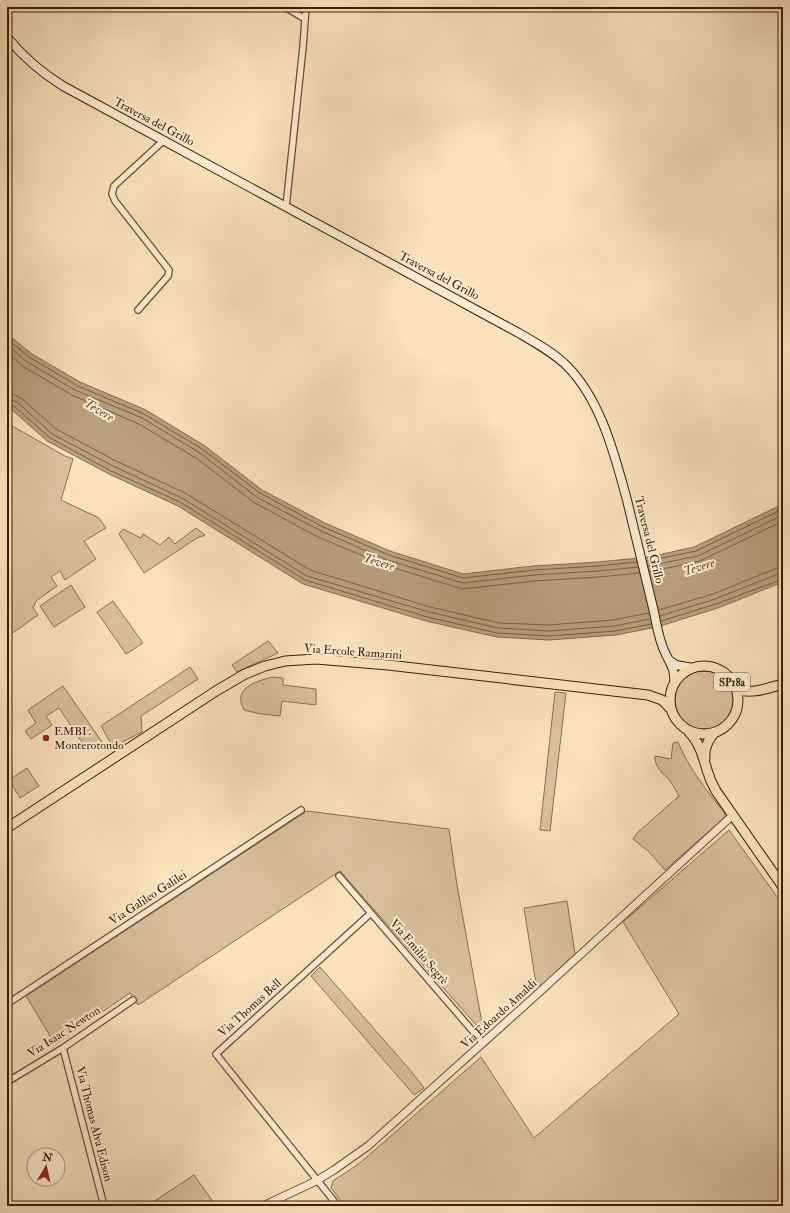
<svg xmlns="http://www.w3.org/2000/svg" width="790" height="1213" font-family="'IM FELL Double Pica',serif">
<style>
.green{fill:#d9c09c;stroke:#886e52}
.water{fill:#b89f7e;stroke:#856b4e}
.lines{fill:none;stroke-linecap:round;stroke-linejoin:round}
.shore{stroke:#785e42;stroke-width:1}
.minor-casing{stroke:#684e34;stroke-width:8}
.tertiary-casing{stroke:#684e34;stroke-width:9}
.secondary-casing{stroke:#381c07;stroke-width:10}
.primary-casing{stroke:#381c07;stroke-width:11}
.minor{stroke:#fcecd3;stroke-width:5.5}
.tertiary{stroke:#fcecd3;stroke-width:7}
.secondary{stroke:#fcecd3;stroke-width:8}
.primary{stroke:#fae2bb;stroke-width:9}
.poi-dot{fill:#8f2418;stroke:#fcecd3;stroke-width:1.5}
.labels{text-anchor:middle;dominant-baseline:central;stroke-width:4;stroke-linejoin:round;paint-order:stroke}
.shield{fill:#fcecd3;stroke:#735a44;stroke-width:1}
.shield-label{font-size:11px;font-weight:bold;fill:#381c07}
.street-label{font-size:12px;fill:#381c07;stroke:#fcecd3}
.poi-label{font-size:12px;fill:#381c07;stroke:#fcecd3;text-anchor:start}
.water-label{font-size:13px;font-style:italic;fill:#654a31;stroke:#fcecd3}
</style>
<rect width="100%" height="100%" fill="#fae2bb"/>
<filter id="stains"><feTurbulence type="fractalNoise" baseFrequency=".005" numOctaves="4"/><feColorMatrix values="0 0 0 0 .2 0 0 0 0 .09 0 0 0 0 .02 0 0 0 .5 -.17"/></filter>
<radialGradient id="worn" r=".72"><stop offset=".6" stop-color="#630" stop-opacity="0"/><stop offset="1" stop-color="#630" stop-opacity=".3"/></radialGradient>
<path class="green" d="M7,423L65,456L73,459L61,500L99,518L106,528L84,541L96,559L65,580L60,571L51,577L57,586L36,601L33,608L38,615L7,637Z
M196,528L205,535L197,538L144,573L119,534L123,529L141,538L143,534L160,545L169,537L175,544Z
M71,585L85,607L54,627L40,606Z
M113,601L143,643L126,654L97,612Z
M268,641L278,653L237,672L232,665Z
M190,667L198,679L141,716L142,732L113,747L101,726Z
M675 700a29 29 0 1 1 58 0a29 29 0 1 1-58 0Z
M272,677L283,678V685L316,689V705L282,701L280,716L261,714L244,710C232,688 255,682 272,677Z
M63,686L102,742L88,751L59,708L46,716L52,725L31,739L25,731L36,723L28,710Z
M555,692L566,693L550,831L540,830Z
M678,742C689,768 707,792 725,813V817L665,870L649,852L633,839L636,834L679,796C676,791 674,786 670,781C664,774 654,767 655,756L671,759L673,743Z
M27,768L39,786L20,798L9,780Z
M307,811L449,829L457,885L484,1034L340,871L138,1005L130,993L55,1044L26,996Z
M729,830L783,905V1206H345L331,1188L333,1181L360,1163L481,1057L534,1138L679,1014L623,922Z
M567,901L575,954L541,986L536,984L524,908Z
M320,967L410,1070L424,1088L414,1095L311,976Z
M194,1175L216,1206H147Z"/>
<path class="water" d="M7,334L32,354L80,382L146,410L205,446L262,490L325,523L390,551L463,574L533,566L598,562L649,557L694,547L783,504V582L718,608L657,627L616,635L549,640L497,637L426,621L303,584L178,506L109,474L47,441L11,409L7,408Z"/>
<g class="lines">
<path class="shore" d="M7,339L29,357L78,386L144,414L202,449L260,493L323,527L389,555L463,578L534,570L598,566L637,562
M7,345L27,362L75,390L142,418L200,453L258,498L321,531L387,560L463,583L534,575L599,571L638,567
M7,353L24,367L72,395L139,424L196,458L255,503L318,537L385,565L462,589L535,581L599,577L639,573
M7,393L13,394L21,398L56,429L116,461L185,493L310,570L430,607L499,623L549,625L613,620L649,613
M7,399L17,402L52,434L113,466L182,498L307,576L429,612L498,628L549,631L614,626L650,619
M7,404L14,406L50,438L111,471L180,502L305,580L427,617L497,633L549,636L615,631L651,624
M647,561L696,551L783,509
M648,566L698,556L783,515
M649,572L700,561L783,521
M659,610L713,594L777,568H783
M660,616L715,599L778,574H783
M661,621L716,604L783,579"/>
<defs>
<path id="minor" d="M285,7L305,19
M286,207L303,47L306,7
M138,310L168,276L169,270L115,201L112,194L114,186L163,141
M339,876L483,1043
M7,1004L301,810
M63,1048L104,1206
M7,1082L63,1048L133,1000
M338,1206L216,1054L371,913"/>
<path id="tertiary" d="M263,1206L316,1181L334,1170L368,1146L533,998L733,815"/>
<path id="secondary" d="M7,37C23,57 42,73 63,86L517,332C534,342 553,352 567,366C601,400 615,456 627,500C636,538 645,575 654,612C656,623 658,634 662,645C667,661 676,666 674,684
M669,660L676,665L693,668
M7,1200L9,1206"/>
<path id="primary" d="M670 700a34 34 0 1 1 68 0a34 34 0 1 1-68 0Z
M736,689C751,695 768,688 783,684
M689,732C699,742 703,756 707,770C709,777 712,784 716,791L783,887
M705,758C704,748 708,741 714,733
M7,828L216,691L245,674L265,666L285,661L316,659L388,665L648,695L662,700L670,708"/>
</defs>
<use href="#minor" class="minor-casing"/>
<use href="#tertiary" class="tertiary-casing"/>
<use href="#secondary" class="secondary-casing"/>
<use href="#primary" class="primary-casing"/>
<use href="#minor" class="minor"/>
<use href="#tertiary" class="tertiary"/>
<use href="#secondary" class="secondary"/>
<use href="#primary" class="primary"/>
</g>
<circle class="poi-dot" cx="46" cy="738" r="4"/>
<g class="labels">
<rect class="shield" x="714" y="673" width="36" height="18" rx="3"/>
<g class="shield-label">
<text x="732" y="682">SP18a</text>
</g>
<g class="street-label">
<text transform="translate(154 122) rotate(28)">Traversa del Grillo</text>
<text transform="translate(439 276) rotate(28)">Traversa del Grillo</text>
<text transform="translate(649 540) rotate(76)">Traversa del Grillo</text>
<text transform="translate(353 652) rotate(4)">Via Ercole Ramarini</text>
<text transform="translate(148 898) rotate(-33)">Via Galileo Galilei</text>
<text transform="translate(419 952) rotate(49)">Via Emilio Segrè</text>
<text transform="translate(250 1008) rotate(-42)">Via Thomas Bell</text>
<text transform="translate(499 1014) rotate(-42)">Via Edoardo Amaldi</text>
<text transform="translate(64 1032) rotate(-33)">Via Isaac Newton</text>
<text transform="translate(94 1124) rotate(76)">Via Thomas Alva Edison</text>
</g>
<g class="poi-label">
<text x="54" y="731">EMBL<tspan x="54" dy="14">Monterotondo</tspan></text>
</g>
<g class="water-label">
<text transform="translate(99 410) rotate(31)">Tevere</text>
<text transform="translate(379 562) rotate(17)">Tevere</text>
<text transform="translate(699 567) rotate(-17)">Tevere</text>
</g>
</g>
<rect width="790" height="1213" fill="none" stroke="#fae2bb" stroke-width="24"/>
<rect x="8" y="8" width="774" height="1197" fill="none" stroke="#381c07" stroke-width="2"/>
<rect x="12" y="12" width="766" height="1189" fill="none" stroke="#381c07"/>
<g transform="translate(46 1167) rotate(9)"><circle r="19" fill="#fcecd3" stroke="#ae9981"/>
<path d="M0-3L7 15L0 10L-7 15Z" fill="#8f2418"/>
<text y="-6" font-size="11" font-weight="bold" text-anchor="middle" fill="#381c07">N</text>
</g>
<rect width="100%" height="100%" filter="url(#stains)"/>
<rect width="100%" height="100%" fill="url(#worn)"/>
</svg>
